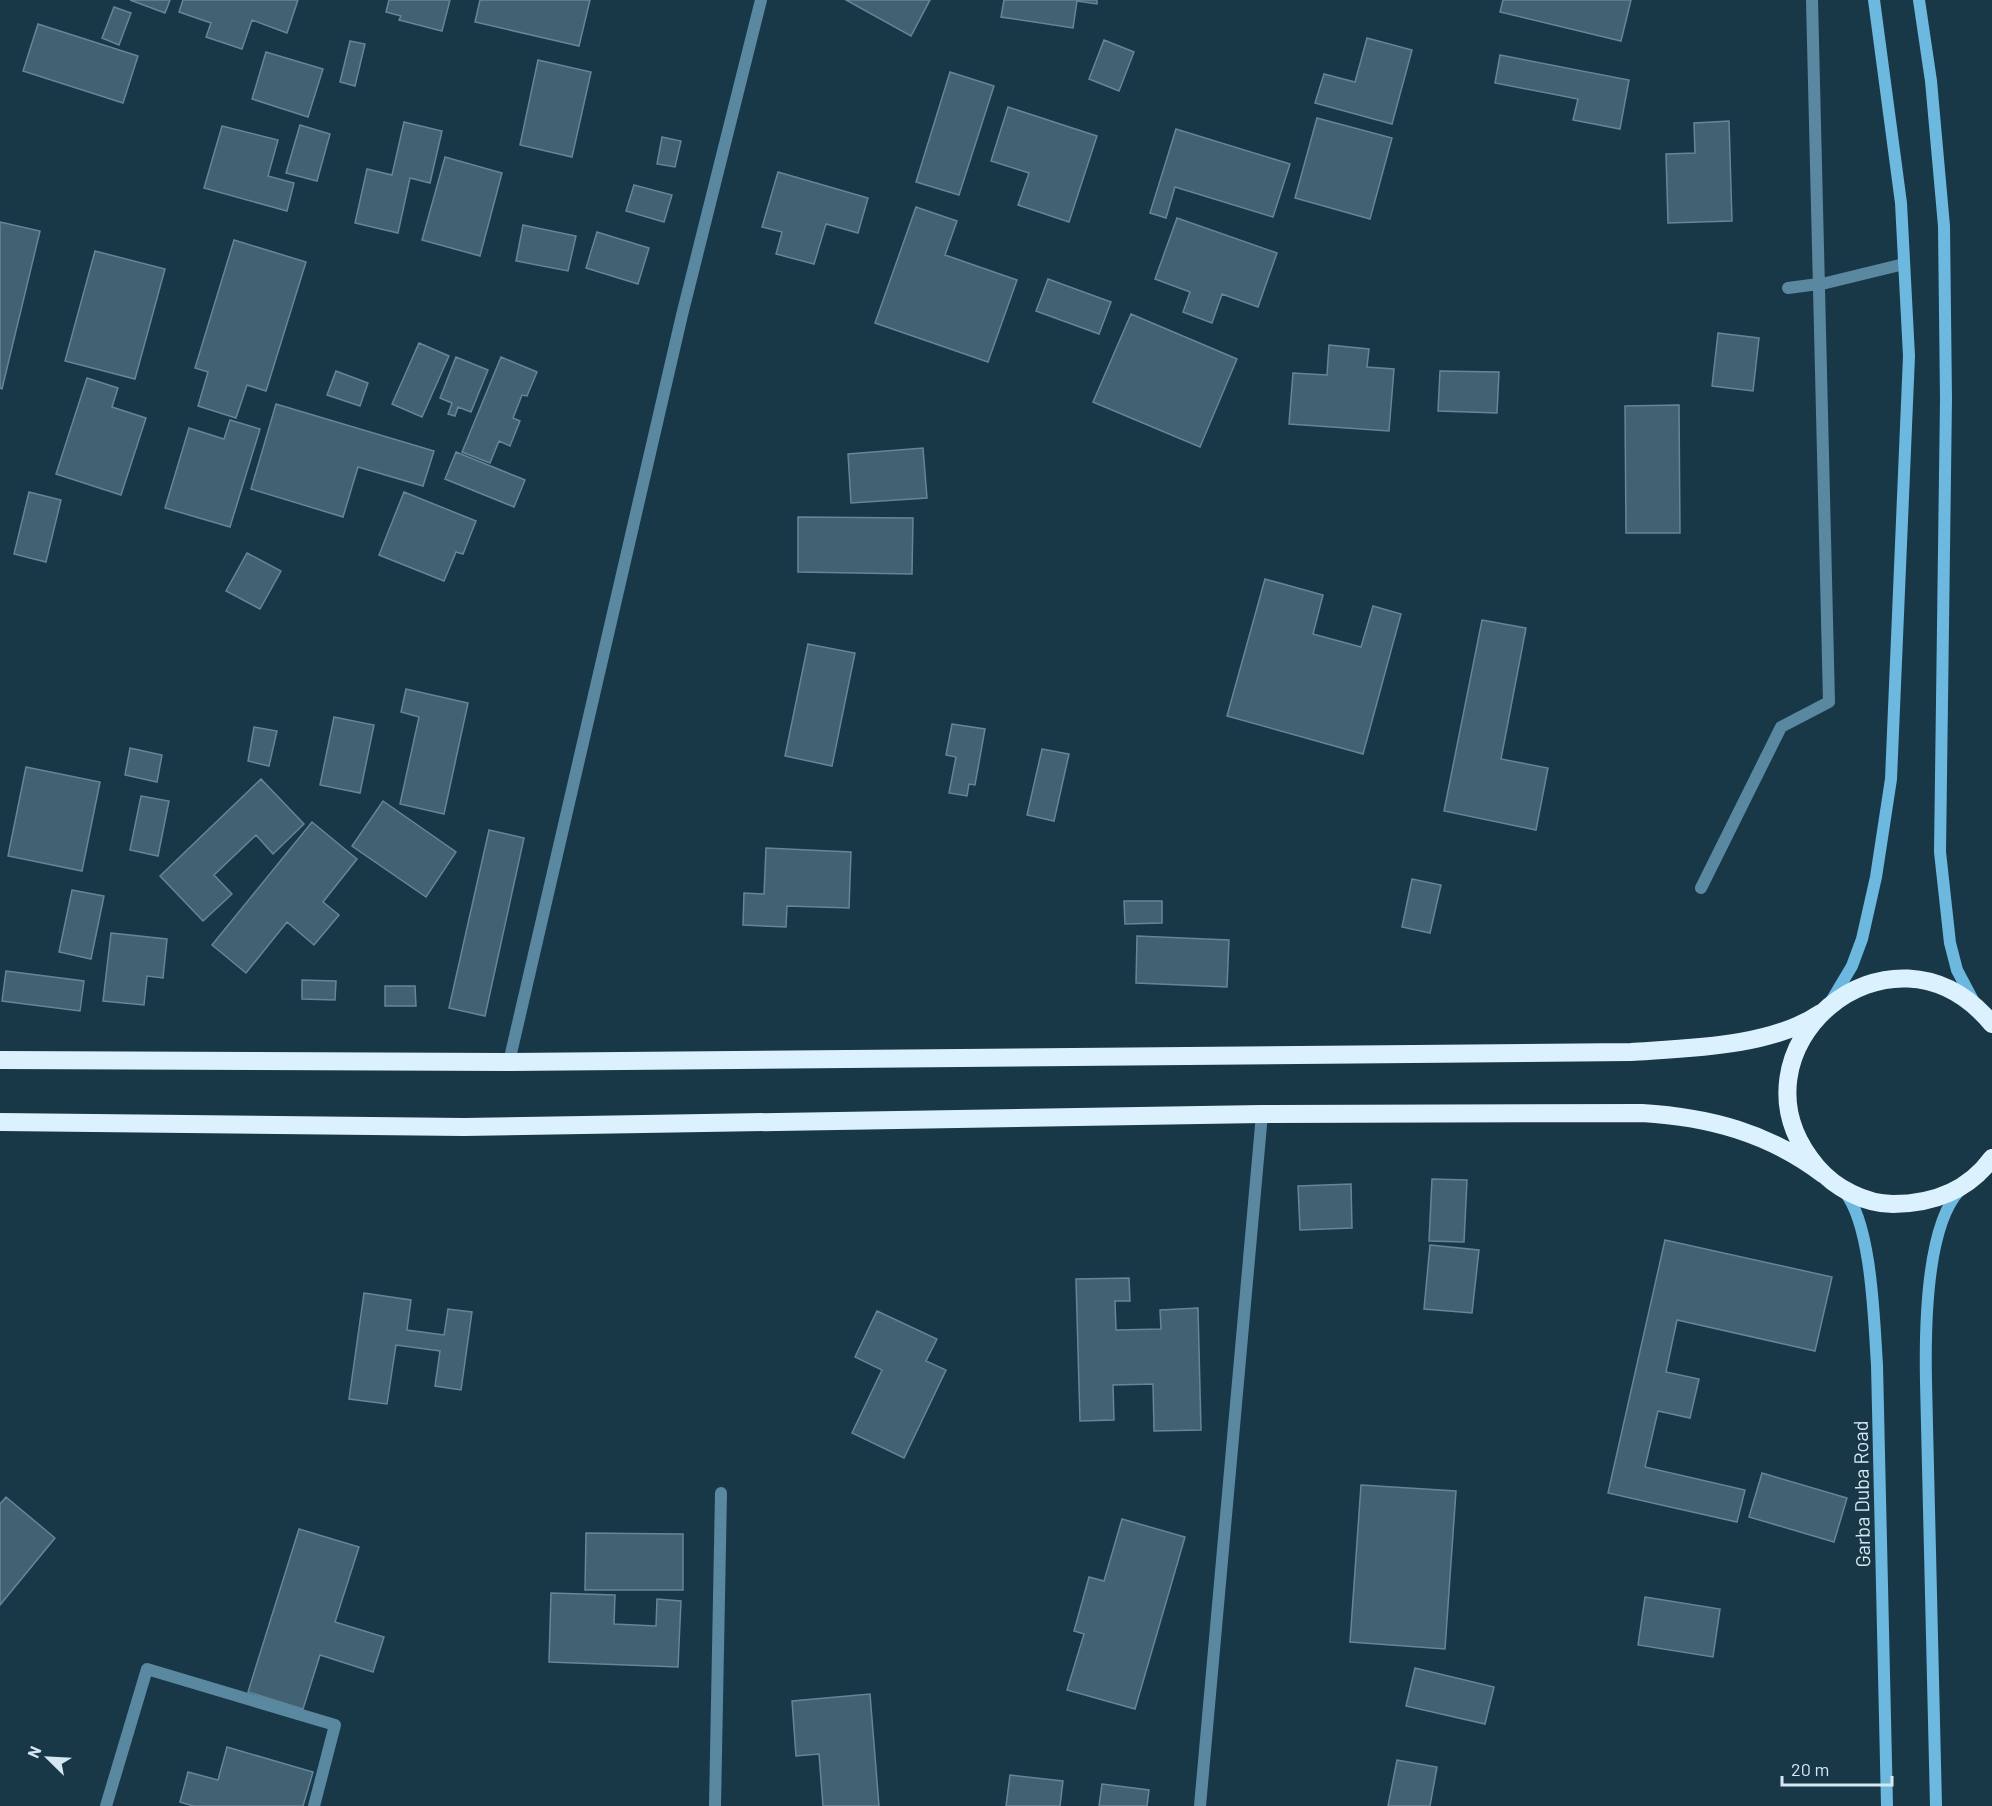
<svg xmlns="http://www.w3.org/2000/svg" width="1992" height="1806" font-family="Barlow,sans-serif">
<style>
.building{fill:#426274;stroke:#658699;stroke-width:1.5}
.lines{fill:none;stroke-linecap:round;stroke-linejoin:round}
.street{stroke:#5a88a1;stroke-width:12}
.secondary{stroke:#6cb8df;stroke-width:12}
.highway{stroke:#dcf1fe;stroke-width:18}
.labels{text-anchor:middle;dominant-baseline:central;stroke-width:5;stroke-linejoin:round;paint-order:stroke}
.street-label{font-size:20px;fill:#d5e7f1;stroke:#183848}
</style>
<rect width="100%" height="100%" fill="#183848"/>
<path class="building" d="M130,0H170L165,13Z
M183,0H298L287,33L252,20L242,49L206,37L211,23L179,12Z
M389,0H450L442,31L399,20L401,16L386,12Z
M480,0H590L579,46L475,22Z
M846,0H930L911,36Z
M1004,0H1097V4L1077,1L1073,28L1001,17Z
M1503,0H1631L1621,41L1500,12Z
M114,7L131,13L119,45L102,38Z
M38,24L138,56L123,103L23,71Z
M1367,38L1412,50L1392,124L1315,103L1324,74L1355,82Z
M1104,40L1134,52L1119,91L1089,79Z
M350,41L365,44L355,86L340,82Z
M266,52L323,69L308,117L252,99Z
M1500,55L1629,80L1620,129L1573,120L1578,99L1495,83Z
M538,60L591,72L572,157L520,145Z
M950,72L994,86L959,195L916,182Z
M1008,107L1097,136L1069,222L1018,205L1029,173L991,161Z
M1317,118L1392,138L1370,219L1295,198Z
M1729,121L1732,221L1668,223L1666,154L1695,153L1694,123Z
M404,122L442,131L430,183L410,178L398,233L355,223L367,169L392,175Z
M300,125L330,134L317,181L286,173Z
M222,126L278,140L268,176L294,183L287,211L204,188Z
M1176,129L1290,164L1273,217L1175,187L1166,218L1150,213Z
M662,137L681,141L675,167L657,164Z
M445,157L502,173L480,256L422,240Z
M778,172L868,198L858,233L826,224L814,264L776,254L782,232L762,227Z
M634,185L672,195L664,222L626,211Z
M916,207L957,221L945,255L1017,280L988,362L875,323Z
M1177,218L1277,253L1258,307L1222,294L1212,323L1183,312L1190,292L1155,279Z
M0,222L40,231L2,389L0,388Z
M523,225L576,236L568,271L516,261Z
M597,232L649,248L638,284L586,268Z
M234,240L306,262L266,391L247,385L236,418L198,406L208,372L195,368Z
M95,251L165,269L135,379L65,361Z
M1048,279L1111,302L1099,334L1036,311Z
M1131,314L1237,359L1200,447L1093,402Z
M1718,333L1759,338L1753,391L1712,386Z
M419,343L449,356L422,417L392,404Z
M1329,345L1369,349L1367,367L1394,369L1389,431L1289,424L1293,373L1327,375Z
M456,357L488,370L471,412L458,407L455,416L448,414L452,403L440,398Z
M501,357L537,372L527,396L522,395L513,418L520,421L510,446L499,441L490,463L462,452Z
M336,371L368,383L360,406L327,395Z
M1440,371L1499,372L1497,413L1438,411Z
M87,378L118,388L112,407L146,418L121,495L56,474Z
M276,404L434,451L423,486L358,467L343,517L251,489Z
M1679,405L1680,533H1626L1625,406Z
M230,420L260,429L230,527L165,508L189,428L224,439Z
M923,448L927,498L851,503L848,454Z
M456,452L525,480L514,507L445,479Z
M29,492L61,500L46,562L14,554Z
M404,492L476,521L463,554L456,552L444,581L379,555Z
M798,517L913,518L912,574L798,572Z
M247,553L281,571L260,609L226,591Z
M1265,579L1323,595L1313,634L1361,647L1373,606L1401,614L1363,754L1227,716Z
M1482,620L1526,628L1501,759L1548,768L1536,830L1444,811Z
M808,644L855,653L832,766L785,756Z
M406,689L468,703L444,814L400,804L419,717L401,712Z
M334,717L374,725L360,793L320,785Z
M952,724L985,729L975,785L969,784L967,796L949,793L956,757L946,755Z
M254,727L277,731L269,766L248,761Z
M130,748L162,755L157,782L125,775Z
M1042,749L1069,754L1054,821L1027,815Z
M26,767L100,782L82,871L8,856Z
M261,779L304,824L273,854L256,835L214,875L232,894L203,921L160,876Z
M141,796L169,801L158,856L130,850Z
M383,801L456,852L426,897L352,846Z
M312,822L357,859L323,902L339,915L314,945L287,922L246,973L212,945Z
M489,830L524,838L485,1016L449,1008Z
M766,848L851,852L849,908L787,906L786,927L743,925L744,893L764,894Z
M1412,879L1441,885L1430,933L1402,927Z
M72,890L104,896L91,959L59,952Z
M1124,901H1162V923L1125,924Z
M111,933L167,939L163,978L147,976L144,1005L103,1001Z
M1137,936L1229,940L1227,987L1136,983Z
M6,971L84,981L80,1011L2,1001Z
M302,980L336,981L335,1000L302,999Z
M385,986H415L416,1006H385Z
M1432,1179L1467,1180L1464,1242L1429,1241Z
M1351,1184L1352,1228L1300,1230L1298,1186Z
M1665,1240L1832,1277L1815,1351L1677,1320L1666,1372L1699,1379L1690,1418L1658,1411L1645,1467L1745,1490L1737,1522L1608,1493Z
M1430,1245L1479,1250L1472,1313L1424,1309Z
M1129,1278L1130,1301H1115L1116,1330L1161,1329L1160,1310L1198,1308L1201,1430L1154,1431L1153,1384L1113,1385L1114,1420L1080,1421L1076,1279Z
M364,1293L411,1300L407,1330L444,1335L448,1309L472,1312L461,1390L435,1386L440,1351L396,1345L387,1404L349,1399Z
M877,1311L937,1339L926,1361L946,1370L904,1458L852,1433L882,1370L855,1357Z
M1762,1473L1847,1498L1834,1542L1749,1517Z
M1361,1485L1456,1491L1445,1649L1350,1642Z
M6,1497L55,1538L0,1605V1504Z
M1122,1519L1185,1537L1135,1709L1067,1690L1084,1634L1074,1631L1089,1577L1104,1581Z
M299,1529L359,1547L335,1622L384,1637L373,1672L320,1655L303,1709L248,1692Z
M586,1533L683,1534V1590H585Z
M551,1593L615,1595L614,1624L656,1626L657,1599L681,1601L678,1667L549,1662Z
M1645,1597L1720,1609L1713,1657L1638,1645Z
M1415,1668L1494,1687L1485,1724L1406,1706Z
M870,1694L879,1806H823L819,1754L796,1756L792,1701Z
M227,1747L313,1772L303,1806H193L180,1802L188,1772L218,1780Z
M1397,1760L1437,1767L1430,1806H1388Z
M1010,1775L1063,1781L1060,1806H1006Z
M1102,1784L1149,1790L1147,1806H1099Z"/>
<g class="lines">
<path class="street" d="M1788,288L1826,283L1904,264
M1701,888L1781,727L1829,702L1812,0
M509,1062L682,315L761,0
M106,1806L147,1669L335,1725L314,1806
M715,1806L721,1493
M1200,1806L1262,1114"/>
<path class="secondary" d="M1919,0L1931,81L1944,226L1946,399L1940,852L1950,943L1957,970L1975,1004
M1830,1003L1852,966L1862,939L1876,877L1891,779L1909,356L1901,203L1874,0
M1844,1191C1872,1224 1874,1322 1877,1365L1887,1806
M1936,1806L1926,1382C1925,1332 1925,1227 1960,1190"/>
<path class="highway" d="M1992,1024C1891,902 1718,1051 1817,1167C1835,1188 1865,1204 1893,1204C1932,1204 1968,1191 1992,1158
M0,1060L509,1062L1631,1052C1690,1048 1771,1047 1821,1013
M0,1122L464,1127L1262,1114L1642,1113C1709,1117 1769,1133 1823,1174"/>
</g>
<g class="labels">
<g class="street-label">
<text transform="translate(1861 1494) rotate(-91)">Garba Duba Road</text>
</g>
</g>
<g transform="translate(48 1758) rotate(294)" stroke="#183848" stroke-width="4.5" paint-order="stroke">
<path d="M0-4.5L10 22L0 15L-10 22Z" fill="#d5e7f1"/>
<text y="-9" font-size="16" font-weight="bold" text-anchor="middle" fill="#d5e7f1">N</text>
</g>
<path d="M1782 1776v9h110v-9" fill="none" stroke="#d5e7f1" stroke-width="3"/>
<text x="1791" y="1776" font-size="18" fill="#d5e7f1" stroke="#183848" stroke-width="4.5" paint-order="stroke">20 m</text>
</svg>
